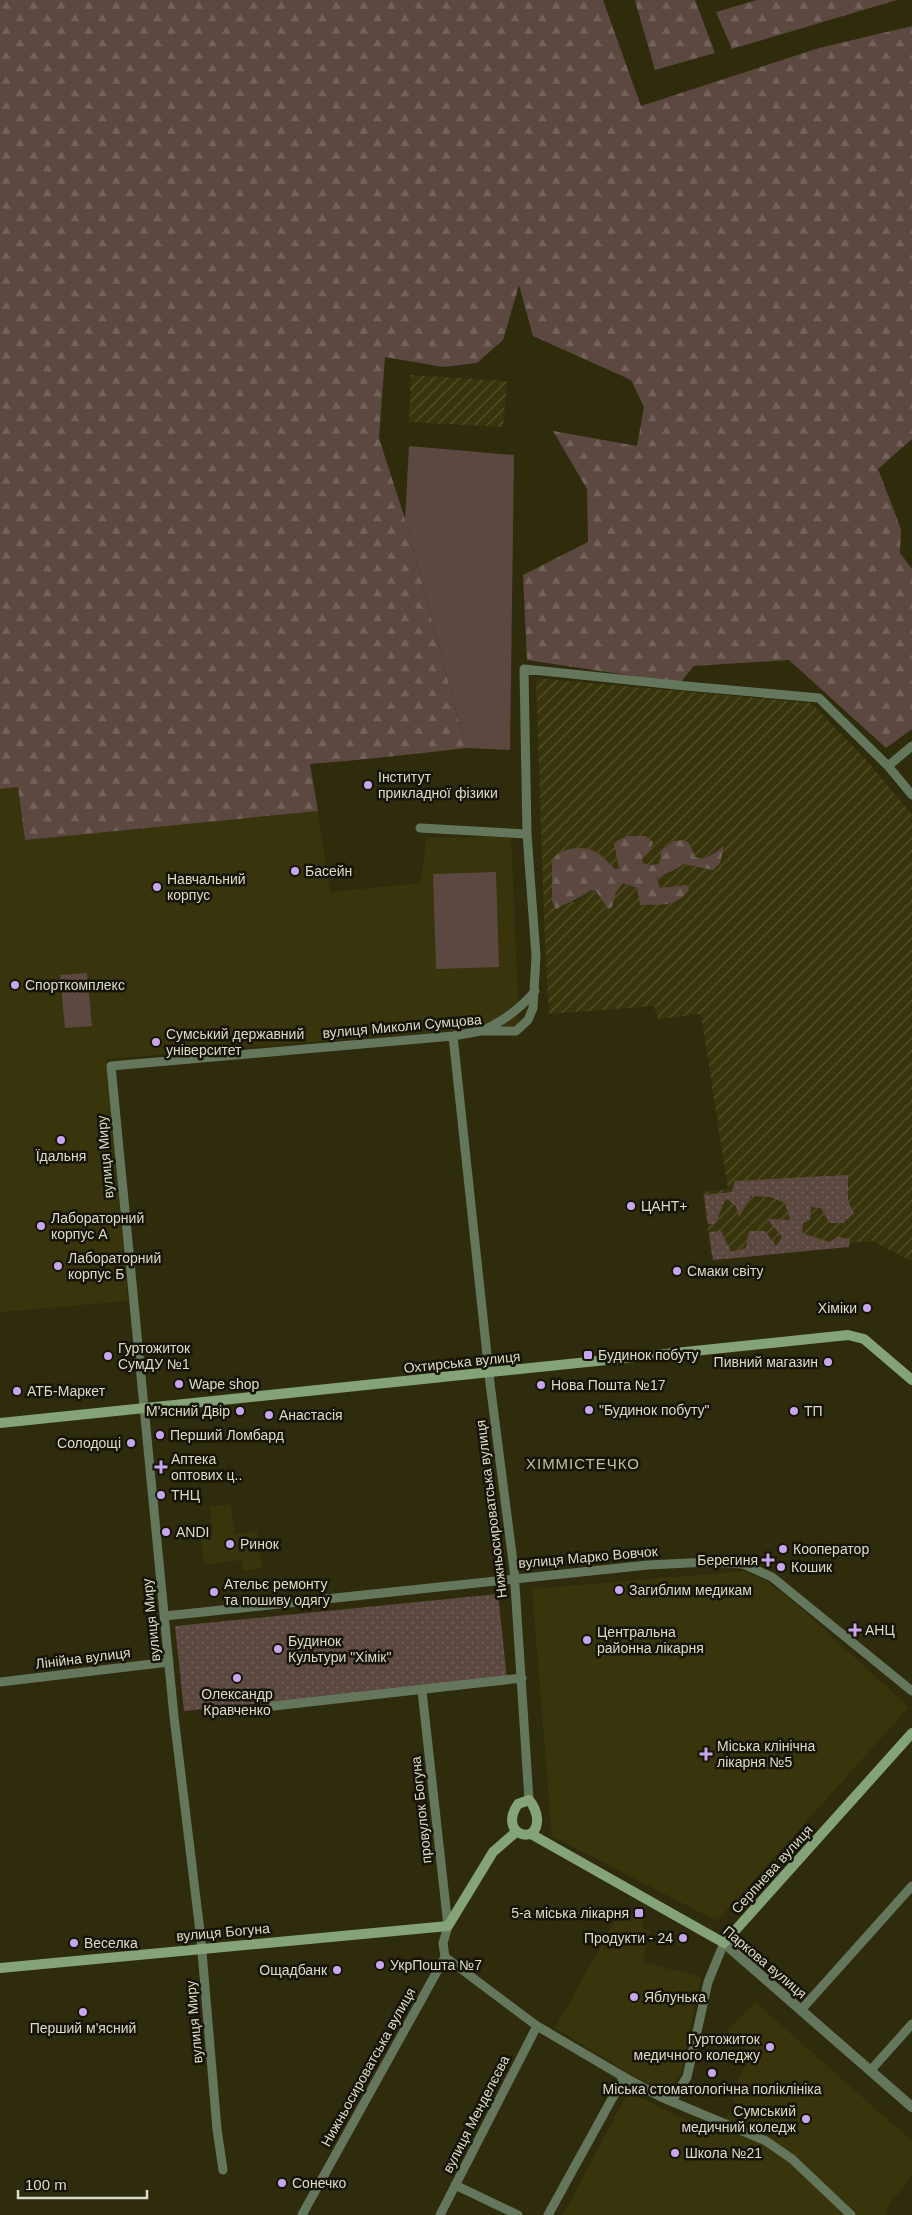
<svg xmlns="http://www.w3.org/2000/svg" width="912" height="2215" font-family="Helvetica,sans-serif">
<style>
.built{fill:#38350c}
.industrial{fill:url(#industrial-furrows);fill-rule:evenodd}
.grass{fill:url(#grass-dots)}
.forest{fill:url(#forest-firs)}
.garden{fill:#5c4841}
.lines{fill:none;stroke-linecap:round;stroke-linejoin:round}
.minor{stroke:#64775d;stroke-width:9}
.tertiary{stroke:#64775d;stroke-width:10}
.secondary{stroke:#85a379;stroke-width:10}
.poi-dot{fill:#c7a6ef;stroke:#151407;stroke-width:2}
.labels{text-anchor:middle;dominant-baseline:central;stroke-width:5;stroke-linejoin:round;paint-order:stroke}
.poi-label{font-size:14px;fill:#dddcca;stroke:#151407;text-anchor:start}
.street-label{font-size:14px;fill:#dddcca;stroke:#151407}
.neighbourhood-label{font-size:15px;letter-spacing:1px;fill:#c3c19d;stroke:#151407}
</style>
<defs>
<pattern id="industrial-furrows" width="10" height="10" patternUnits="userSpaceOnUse" patternTransform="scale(1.25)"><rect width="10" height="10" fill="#38350c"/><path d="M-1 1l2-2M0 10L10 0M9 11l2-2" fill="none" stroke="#54522e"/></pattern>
<pattern id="grass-dots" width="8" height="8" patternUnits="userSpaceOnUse" patternTransform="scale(1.25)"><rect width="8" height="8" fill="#5c4841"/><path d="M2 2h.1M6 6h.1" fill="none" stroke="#73625b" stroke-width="1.8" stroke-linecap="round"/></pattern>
<pattern id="forest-firs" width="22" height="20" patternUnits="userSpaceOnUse" patternTransform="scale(1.25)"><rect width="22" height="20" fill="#5c4841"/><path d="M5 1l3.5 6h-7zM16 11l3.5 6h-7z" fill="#73625b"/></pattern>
</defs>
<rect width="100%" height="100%" fill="#2e2c0c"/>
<path class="built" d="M18,787L25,840L318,811L330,892L421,883L426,838L511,836L519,1025L107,1059L128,1301L0,1312V789Z
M231,1504L235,1534L257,1532L262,1568L243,1571L241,1560L204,1565L200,1536L213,1534L210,1507Z
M745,1571L764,1579L794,1602L909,1707L717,1921L552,1836L532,1589Z
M621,1910L644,1920L642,1928L651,1931L642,1962L701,1977L681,2074L667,2092L627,2072L555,2028Z
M755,2002L912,2141V2172L909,2180L889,2205L886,2215H563L628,2092L714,2133L736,2105L730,2095L751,2055L726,2032Z"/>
<path class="industrial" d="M411,375L507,381L503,427L409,422Z
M536,678L811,703L868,762L912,815V1261L872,1241L711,1255L703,1192L728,1189L701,1014L658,1019L654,1006L549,1014L545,944ZM689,843L695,857L700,858L710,856L724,847L713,870L683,864L674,870L657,878L660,888H637L623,883L616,892L612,907L608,909L596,891L591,890L575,902H570L595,851L615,869L650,851L642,859L644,864L649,866L659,864Z"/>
<path class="grass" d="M848,1175V1201L854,1213L843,1223H830L821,1208L811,1207L810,1220L803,1223L802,1233L829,1242L838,1237L850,1239L849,1247L713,1260L709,1232L721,1231L731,1252L746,1248L749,1231H765L776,1246L782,1237L767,1219L790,1220L785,1203L770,1197L751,1196L739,1217L736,1206L726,1198L715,1224H708L704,1195L732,1192L735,1181Z
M498,1594L507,1679L184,1711L175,1626Z"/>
<path class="forest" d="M0,0H603L641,106L819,48L912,26V439L878,469L901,529L900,553L912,569V729L886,748L789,660L694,666L680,683L527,660L523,575L588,542L587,489L553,431L637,446L644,407L631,380L533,336L519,285L503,340L477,363L443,367L385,357L379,438L405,519L466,748C414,754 362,760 310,764L318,811L25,840L18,787L0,789Z
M638,0H695L715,53L655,70L635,1Z
M757,0H897L732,49L716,12Z
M628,836H645L653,842L650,851L642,859L644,864L649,865L659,864L662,850L674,841L684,840L689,843L695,857C706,861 716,852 724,846L720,863L713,870L683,864L674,870L657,878L660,888L687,885L689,890C675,908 661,904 640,905L637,888L623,883L616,892L612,907L608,909L596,891L591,890C579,899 569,902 556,909L552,901V862C557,848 582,845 594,851C601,854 609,863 615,869L619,868L614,844L618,840Z"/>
<path class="garden" d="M409,446L514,455L510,750L466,748L405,519Z
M496,872L499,967L436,969L433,874Z
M87,973L92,1026L65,1028L60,975Z"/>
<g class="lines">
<path class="minor" d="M888,766L912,746
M420,828L527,834
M484,1030C503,1021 521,1008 535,991
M453,1036L490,1383L514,1570L529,1800
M165,1616L648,1565L709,1562L743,1564L772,1577L912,1691
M0,1682L169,1662
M265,1707L522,1678
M445,1957L537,2026L624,2077L661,2097L766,2141L792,2159L851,2215
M801,2010L912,1886
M870,2071L912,2024
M672,2101L687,2077L708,1982L724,1943
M223,2170L217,2129L201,1940L174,1717L111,1066L453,1036L481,1031H516L528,1020L533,1008L536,956L527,834L524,669L686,686L819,698L888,766L912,795
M455,2185L518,2215
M302,2215L445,1957L443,1943L448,1926L422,1691
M440,2215L537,2026
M548,2215L624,2077"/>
<path class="tertiary" d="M724,1943L912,2107"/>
<path class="secondary" d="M0,1423L848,1335L864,1339L912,1380
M529,1800C534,1806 536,1810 537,1818C539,1848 497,1834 518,1804Z
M531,1834L724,1943L912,1733
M0,1968L448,1926L493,1852L516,1832"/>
</g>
<g class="poi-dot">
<circle cx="368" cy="785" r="5"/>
<circle cx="295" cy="871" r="5"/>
<circle cx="157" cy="887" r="5"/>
<circle cx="15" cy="985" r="5"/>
<circle cx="156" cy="1042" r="5"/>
<circle cx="61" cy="1140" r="5"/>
<circle cx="631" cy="1206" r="5"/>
<circle cx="41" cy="1226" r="5"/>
<circle cx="58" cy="1266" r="5"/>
<circle cx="677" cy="1271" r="5"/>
<circle cx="867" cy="1308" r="5"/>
<rect x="583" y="1350" width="10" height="10" rx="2.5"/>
<circle cx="108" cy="1356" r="5"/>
<circle cx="828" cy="1362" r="5"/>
<circle cx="179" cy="1384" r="5"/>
<circle cx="541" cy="1385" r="5"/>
<circle cx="17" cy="1391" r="5"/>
<circle cx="589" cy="1410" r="5"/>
<circle cx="240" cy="1411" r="5"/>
<circle cx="794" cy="1411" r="5"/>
<circle cx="269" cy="1415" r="5"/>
<circle cx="160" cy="1435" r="5"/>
<circle cx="131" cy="1443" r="5"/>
<path d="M158.5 1459.5h5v5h5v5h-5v5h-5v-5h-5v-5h5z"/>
<circle cx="161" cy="1495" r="5"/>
<circle cx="166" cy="1532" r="5"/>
<circle cx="230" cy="1544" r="5"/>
<circle cx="783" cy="1549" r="5"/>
<path d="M765.5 1552.5h5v5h5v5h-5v5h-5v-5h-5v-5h5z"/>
<circle cx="781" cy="1567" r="5"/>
<circle cx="619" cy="1590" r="5"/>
<circle cx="214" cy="1592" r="5"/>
<path d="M852.5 1622.5h5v5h5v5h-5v5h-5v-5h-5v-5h5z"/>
<circle cx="587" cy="1640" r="5"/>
<circle cx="278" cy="1649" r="5"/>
<circle cx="237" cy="1678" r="5"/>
<path d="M703.5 1746.5h5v5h5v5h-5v5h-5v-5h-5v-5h5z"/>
<rect x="634" y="1908" width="10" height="10" rx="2.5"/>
<circle cx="683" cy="1938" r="5"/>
<circle cx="74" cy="1943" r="5"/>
<circle cx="380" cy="1965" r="5"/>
<circle cx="337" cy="1970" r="5"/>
<circle cx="634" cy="1997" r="5"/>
<circle cx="83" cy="2012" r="5"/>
<circle cx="770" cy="2047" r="5"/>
<circle cx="712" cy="2073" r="5"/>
<circle cx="806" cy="2119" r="5"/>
<circle cx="675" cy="2153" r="5"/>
<circle cx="282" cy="2183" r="5"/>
</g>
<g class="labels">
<g class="poi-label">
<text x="378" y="777">Інститут<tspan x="378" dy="16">прикладної фізики</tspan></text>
<text x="305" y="871">Басейн</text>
<text x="167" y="879">Навчальний<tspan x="167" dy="16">корпус</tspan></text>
<text x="25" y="985">Спорткомплекс</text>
<text x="166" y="1034">Сумський державний<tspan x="166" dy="16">університет</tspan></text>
<text x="61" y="1156" text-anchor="middle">Їдальня</text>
<text x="641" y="1206">ЦАНТ+</text>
<text x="51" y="1218">Лабораторний<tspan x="51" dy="16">корпус А</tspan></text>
<text x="68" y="1258">Лабораторний<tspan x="68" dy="16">корпус Б</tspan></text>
<text x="687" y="1271">Смаки світу</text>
<text x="857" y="1308" text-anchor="end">Хіміки</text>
<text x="118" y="1348">Гуртожиток<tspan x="118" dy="16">СумДУ №1</tspan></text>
<text x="598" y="1355">Будинок побуту</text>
<text x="818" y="1362" text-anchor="end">Пивний магазин</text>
<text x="189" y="1384">Wape shop</text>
<text x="551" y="1385">Нова Пошта №17</text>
<text x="27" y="1391">АТБ-Маркет</text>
<text x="599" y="1410">"Будинок побуту"</text>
<text x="230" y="1411" text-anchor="end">М'ясний Двір</text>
<text x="804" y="1411">ТП</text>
<text x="279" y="1415">Анастасія</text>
<text x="170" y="1435">Перший Ломбард</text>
<text x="121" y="1443" text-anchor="end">Солодощі</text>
<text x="171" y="1459">Аптека<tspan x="171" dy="16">оптових ц..</tspan></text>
<text x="171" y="1495">ТНЦ</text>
<text x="176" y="1532">ANDI</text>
<text x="240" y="1544">Ринок</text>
<text x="793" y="1549">Кооператор</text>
<text x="758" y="1560" text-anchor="end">Берегиня</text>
<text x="791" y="1567">Кошик</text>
<text x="224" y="1584">Ательє ремонту<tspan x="224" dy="16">та пошиву одягу</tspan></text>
<text x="629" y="1590">Загиблим медикам</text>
<text x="865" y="1630">АНЦ</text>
<text x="597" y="1632">Центральна<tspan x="597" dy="16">районна лікарня</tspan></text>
<text x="288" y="1641">Будинок<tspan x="288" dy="16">Культури "Хімік"</tspan></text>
<text x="237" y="1694" text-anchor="middle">Олександр<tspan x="237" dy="16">Кравченко</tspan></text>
<text x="717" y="1746">Міська клінічна<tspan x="717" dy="16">лікарня №5</tspan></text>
<text x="629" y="1913" text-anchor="end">5-а міська лікарня</text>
<text x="673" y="1938" text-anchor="end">Продукти - 24</text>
<text x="84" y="1943">Веселка</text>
<text x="390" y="1965">УкрПошта №7</text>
<text x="327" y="1970" text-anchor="end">Ощадбанк</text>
<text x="644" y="1997">Яблунька</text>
<text x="83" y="2028" text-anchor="middle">Перший м'ясний</text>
<text x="760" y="2039" text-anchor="end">Гуртожиток<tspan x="760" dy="16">медичного коледжу</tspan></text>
<text x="712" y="2089" text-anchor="middle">Міська стоматологічна поліклініка</text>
<text x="796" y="2111" text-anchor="end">Сумський<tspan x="796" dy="16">медичний коледж</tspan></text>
<text x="685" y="2153">Школа №21</text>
<text x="292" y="2183">Сонечко</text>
</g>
<g class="street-label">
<text transform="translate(402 1026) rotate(-5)">вулиця Миколи Сумцова</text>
<text transform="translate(105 1157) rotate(-95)">вулиця Миру</text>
<text transform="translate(462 1362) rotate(-6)">Охтирська вулиця</text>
<text transform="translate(491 1509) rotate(-97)">Нижньосироватська вулиця</text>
<text transform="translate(588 1557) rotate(-5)">вулиця Марко Вовчок</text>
<text transform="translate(151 1620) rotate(-96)">вулиця Миру</text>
<text transform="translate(83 1658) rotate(-7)">Лінійна вулиця</text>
<text transform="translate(421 1810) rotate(-96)">провулок Богуна</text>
<text transform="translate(772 1869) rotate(-48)">Серпнева вулиця</text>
<text transform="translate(223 1932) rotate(-5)">вулиця Богуна</text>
<text transform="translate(765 1962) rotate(40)">Паркова вулиця</text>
<text transform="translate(194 2022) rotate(-95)">вулиця Миру</text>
<text transform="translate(368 2067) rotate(-61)">Нижньосироватська вулиця</text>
<text transform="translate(476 2114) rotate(-63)">вулиця Менделєєва</text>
</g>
<g class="neighbourhood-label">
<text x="583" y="1463">ХІММІСТЕЧКО</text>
</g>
</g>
<path d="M18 2190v8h129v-8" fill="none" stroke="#dddcca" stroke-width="2.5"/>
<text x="25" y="2190" font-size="15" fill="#dddcca" stroke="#151407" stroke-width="4" paint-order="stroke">100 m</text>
</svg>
